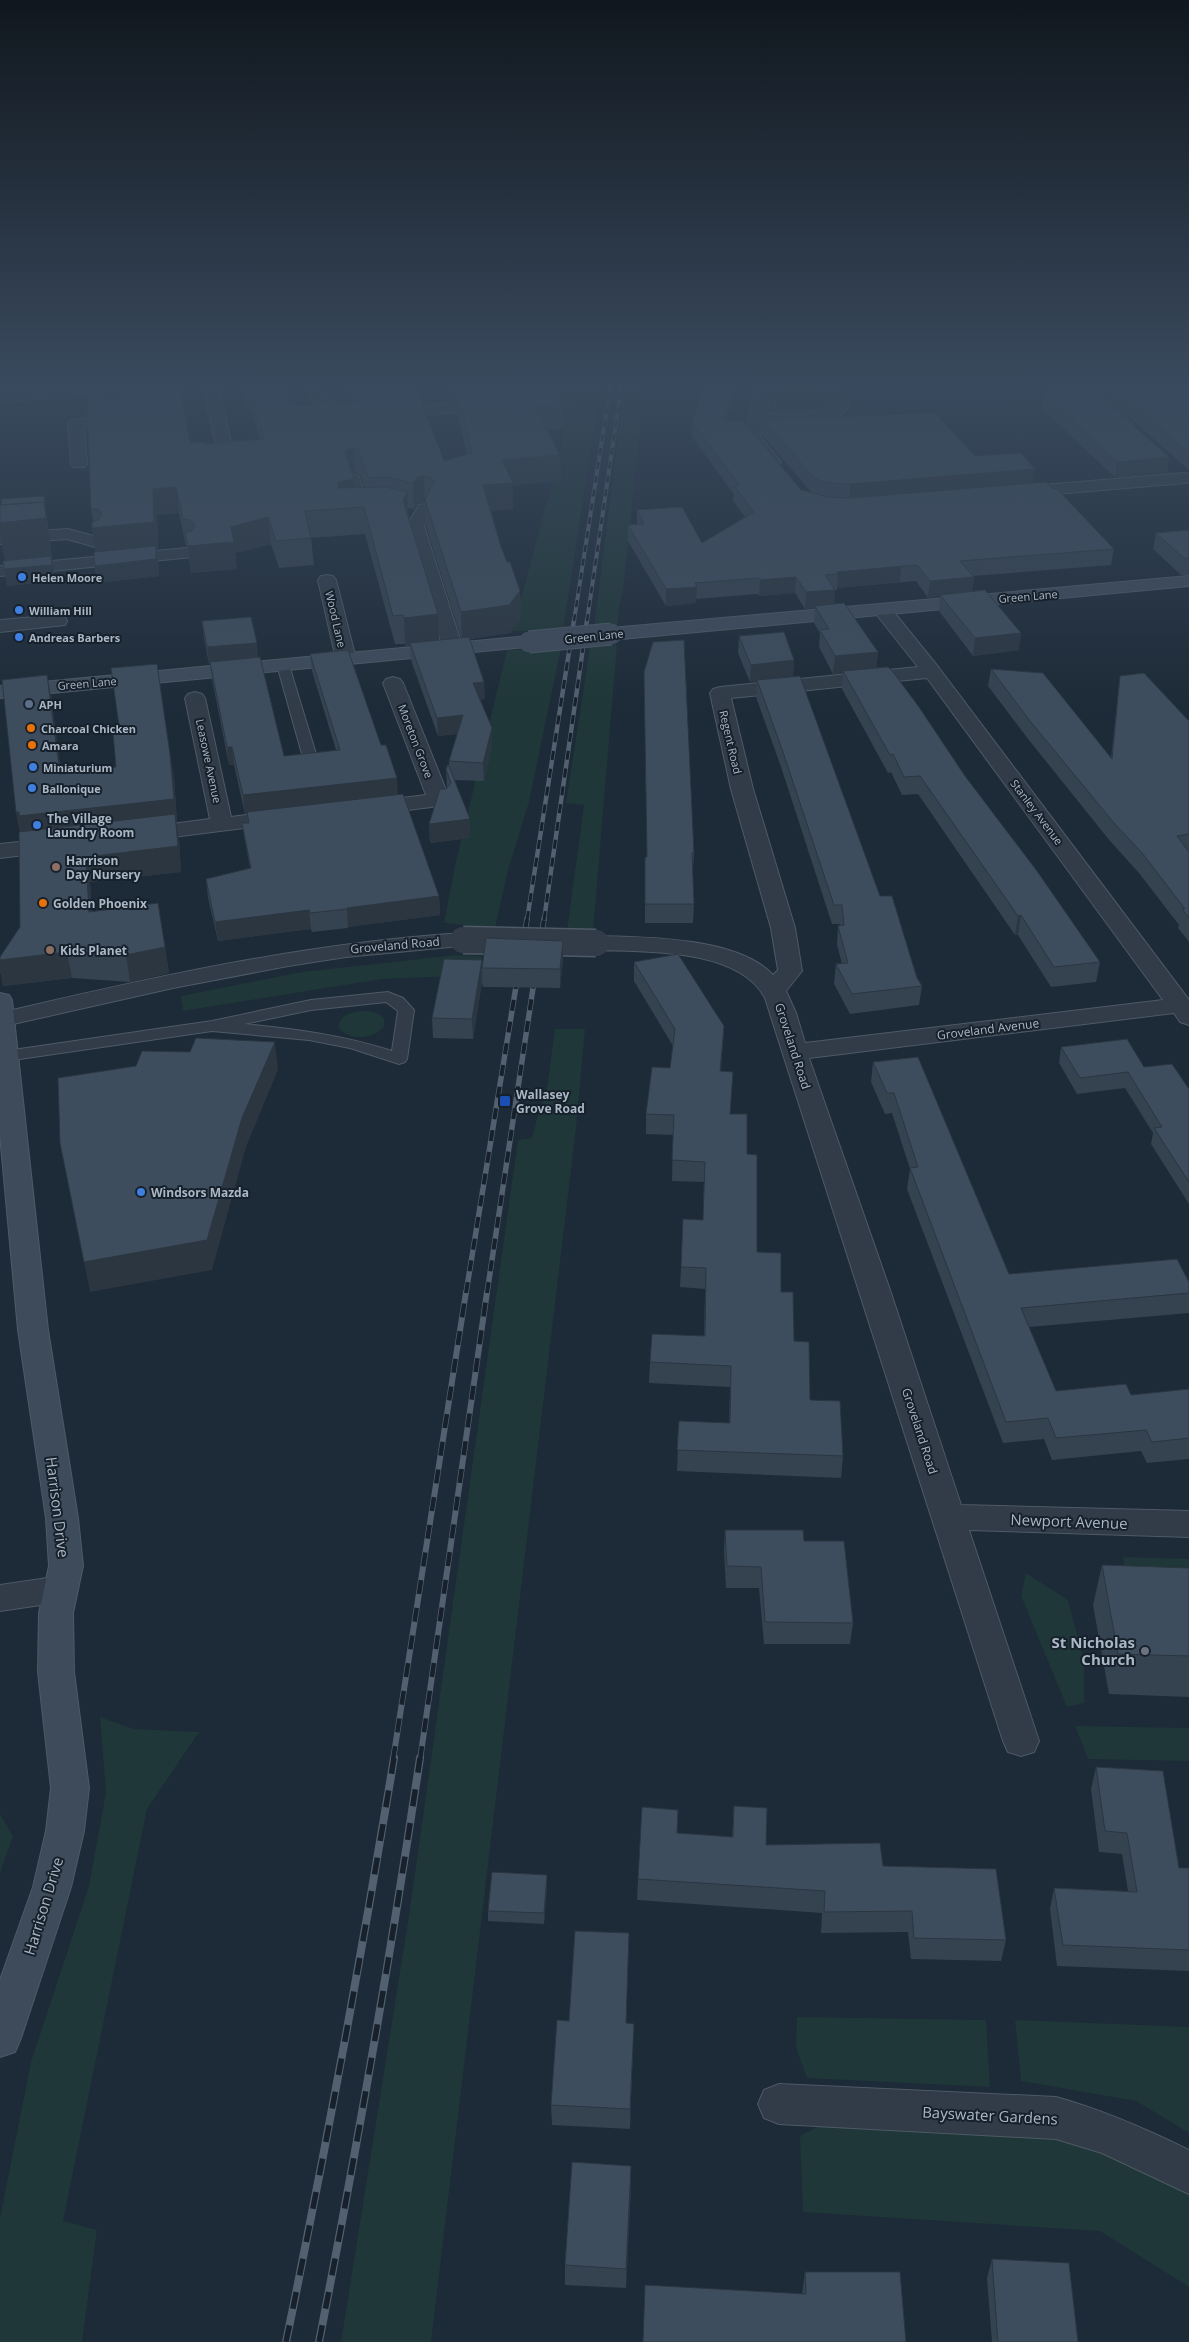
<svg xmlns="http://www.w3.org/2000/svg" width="1189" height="2342" font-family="'Open Sans',sans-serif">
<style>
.green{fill:#1f3738}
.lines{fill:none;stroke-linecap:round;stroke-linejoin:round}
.lane-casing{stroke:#4e5a66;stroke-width:2}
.street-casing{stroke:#4e5a66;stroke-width:2}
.secondary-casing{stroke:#4e5a66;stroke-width:2}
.lane{fill:#313c48;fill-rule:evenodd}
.street{fill:#313c48;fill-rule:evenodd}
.secondary{fill:#3e4b5b;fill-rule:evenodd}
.rail-far4-casing{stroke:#52606f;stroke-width:4}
.rail-far3-casing{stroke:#52606f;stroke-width:4.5}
.rail-far2-casing{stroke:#52606f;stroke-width:5.5}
.rail-far1-casing{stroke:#52606f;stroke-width:6}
.rail-casing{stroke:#52606f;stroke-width:8}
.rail-far4{stroke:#17212c;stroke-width:2.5;stroke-dasharray:7;stroke-linecap:butt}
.rail-far3{stroke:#17212c;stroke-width:3;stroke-dasharray:9;stroke-linecap:butt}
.rail-far2{stroke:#17212c;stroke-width:4;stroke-dasharray:11;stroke-linecap:butt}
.rail-far1{stroke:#17212c;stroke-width:4.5;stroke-dasharray:14;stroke-linecap:butt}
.rail{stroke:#17212c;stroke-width:5.5;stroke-dasharray:17;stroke-linecap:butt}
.street-bridge-casing{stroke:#4e5a66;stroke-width:29;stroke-linecap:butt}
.secondary-bridge-casing{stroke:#4e5a66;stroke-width:23;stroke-linecap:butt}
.street-bridge{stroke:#313c48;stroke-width:26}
.secondary-bridge{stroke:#3e4b5b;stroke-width:21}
.wall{fill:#354250;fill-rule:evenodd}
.shaded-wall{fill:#2b3641}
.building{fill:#3e4d5d;stroke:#2b3641}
.shop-dot{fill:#3f7fe0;stroke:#17212c;stroke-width:2}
.service-dot{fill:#5c6f8a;stroke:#17212c;stroke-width:2}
.food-dot{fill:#e8710a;stroke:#17212c;stroke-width:2}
.education-dot{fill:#8d6e63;stroke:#17212c;stroke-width:2}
.transit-dot{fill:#1a4fb4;stroke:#17212c;stroke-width:2}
.worship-dot{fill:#6b7280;stroke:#17212c;stroke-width:2}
.labels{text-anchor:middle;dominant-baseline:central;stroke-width:4;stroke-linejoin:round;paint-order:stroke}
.far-poi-label{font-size:11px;font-weight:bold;fill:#aab7c5;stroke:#17212c;text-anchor:start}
.far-street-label{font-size:11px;fill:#aab7c5;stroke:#17212c}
.poi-label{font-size:12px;font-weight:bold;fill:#aab7c5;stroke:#17212c;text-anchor:start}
.street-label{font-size:12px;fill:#aab7c5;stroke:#17212c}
.near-street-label{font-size:15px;fill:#aab7c5;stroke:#17212c}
.near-poi-label{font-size:15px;font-weight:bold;fill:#aab7c5;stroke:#17212c;text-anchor:end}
</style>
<rect width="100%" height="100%" fill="#1d2a37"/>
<path class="green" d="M568,382H601L563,631H512L559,458L564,426L565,389Z
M625,382H645L623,591L619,607L618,625L594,628Z
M778,382H815L833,405L831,410C815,418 786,416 768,412Z
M1060,382H1102L1105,385C1092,391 1072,391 1060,382Z
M617,645L593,932L567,931L584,805L566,803L590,647Z
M561,648L529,802L508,870L495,928L444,923L455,866L507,650Z
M457,955L482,956L479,975L382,979L183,1011L181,996L302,972Z
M359,1011C369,1011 377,1011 384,1018V1027C373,1039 350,1042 339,1028C338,1016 349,1013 359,1011Z
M555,1029H585L576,1128L431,2342H341L410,1909L518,1140L532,1138L538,1115L546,1095Z
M1123,1557L1189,1559V1580L1127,1578Z
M1026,1573L1068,1600L1084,1661V1703L1067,1707L1021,1596Z
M100,1717L134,1729L199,1732L147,1809L63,2221L97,2230L82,2342H0V2218L31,2062L89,1886L106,1792Z
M1075,1726L1189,1728V1761L1088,1759Z
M0,1814L13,1836L0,1873Z
M797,2017L986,2020L990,2087L807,2078L796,2048Z
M1015,2020L1189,2027V2133L1136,2101L1021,2081Z
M830,2120L1080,2131L1189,2191V2287L1100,2231L803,2212L800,2136Z"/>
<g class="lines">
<defs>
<path id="lane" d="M354,474L359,477L369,509L368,511H360L359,509L349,477Z
M283,661L289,665L316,754L314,757L309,758L302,754L277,665Z
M388,992L403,998L414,1010L407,1059L405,1062L399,1064L350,1048L309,1040L212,1031L6,1061L0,1059V1053L6,1051L212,1021L311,1000ZM386,1002L398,1011L392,1051C343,1035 295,1029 244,1024L311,1010Z"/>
<path id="street" d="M134,382H195L187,387L0,402V392Z
M202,382H217L232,446L230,449H218L216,446Z
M300,382H314C325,404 346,407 369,409L563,395L571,400L563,405L369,419C340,416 311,411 300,382Z
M762,382H777L772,389L766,413H809L830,409L833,405L832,398L816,382H831L844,394L849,405L840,416C815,423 790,423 764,423L760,436L781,462L779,465H767L744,436L756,389Z
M1043,382H1060L1071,387L1102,390L1105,387L1104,382H1118L1121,387L1109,402L1132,424L1130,427C1116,431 1104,415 1095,406L1092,403L1095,399L1056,392Z
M120,406L125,408L128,411L116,423L84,427L87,464L85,467H73L71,464L68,423L70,420L106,416L115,408Z
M1185,473L1189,474V482L1185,483L1020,497L1014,496L1012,492L1014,488L1020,487Z
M425,504L431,505L434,509L424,526L463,649L460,653L453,655L446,653L443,649L406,526L419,505Z
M68,529L101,538L104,542L101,546L95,547L67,539L0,544V534Z
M187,548L193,549L196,553L193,557L0,576V566Z
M327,575L333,576L336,580L356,659L353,663L346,665L339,663L336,659L318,580L321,576Z
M882,604L889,606L939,668L1189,1000V1025L1180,1022L1174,1013L809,1058L890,1290L961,1505L1189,1511V1537L969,1530L1039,1741L1034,1752L1021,1756L1008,1752L1003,1741L765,998C739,948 645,952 596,950L588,948L584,943L588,938L596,936C645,937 738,937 773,975L778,970L771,928L731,789L710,693L713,689L720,687L918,667L873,610L875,606ZM927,678L1163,1000L805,1043L796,1013L786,991L802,971L795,928L753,789L731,698Z
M58,615L65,617L67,621L65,625L0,632V620Z
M393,677L400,679L403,683L450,800L447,805L439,806L369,815L361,813L358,808L361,803L426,795L383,683L386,679Z
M195,692L202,694L205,698L231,817L284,810L292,812L295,817L292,822L141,841L133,839L130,834L133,829L210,819L185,698L188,694Z
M56,838L64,840L67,845L64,850L0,858V844Z
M463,933L471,935L475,940L471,945L346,957L288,966L173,988L0,1027V1013C153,977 306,943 463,933Z
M61,1576L73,1580L78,1589L73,1598L61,1602L0,1611V1585Z
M779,2084L1056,2097C1103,2110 1146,2129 1189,2150V2194L1102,2153L1056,2139L779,2124L764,2118L758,2104L764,2090Z"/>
<path id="secondary" d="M1189,576V586L611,640L604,638L601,634L604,630L611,628Z
M529,636L536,638L539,642L536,646L0,698V686Z
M0,993L9,995L12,1000L48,1330L78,1518L83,1566L73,1613L74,1672L89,1788L84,1831L71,1887L21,2038L15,2052L0,2057V1980L33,1887L46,1831L51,1788L38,1672L39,1613L49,1566L46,1518L18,1330L0,1135Z"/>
</defs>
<use href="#lane" class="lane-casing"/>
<use href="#street" class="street-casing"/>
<use href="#secondary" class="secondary-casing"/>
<use href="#lane" class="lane"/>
<use href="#street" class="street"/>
<use href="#secondary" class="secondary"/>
<defs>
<path id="rail-far4" d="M574,621L611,382
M587,621L622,382"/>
<path id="rail-far3" d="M527,920L574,620
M544,920L587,620"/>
<path id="rail-far2" d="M522,952L527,919
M539,953L544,919
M466,1293L518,974
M487,1293L535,975"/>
<path id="rail-far1" d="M393,1760L466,1292
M420,1760L487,1292"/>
<path id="rail" d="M286,2342C326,2148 362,1954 394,1758
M319,2342C357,2148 391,1954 420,1758"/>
</defs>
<use href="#rail-far4" class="rail-far4-casing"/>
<use href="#rail-far3" class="rail-far3-casing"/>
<use href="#rail-far2" class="rail-far2-casing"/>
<use href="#rail-far1" class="rail-far1-casing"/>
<use href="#rail" class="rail-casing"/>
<use href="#rail-far4" class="rail-far4"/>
<use href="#rail-far3" class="rail-far3"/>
<use href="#rail-far2" class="rail-far2"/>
<use href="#rail-far1" class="rail-far1"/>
<use href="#rail" class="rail"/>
<defs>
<path id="street-bridge" d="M463,940L596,943"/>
<path id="secondary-bridge" d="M529,642L611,634"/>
</defs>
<use href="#street-bridge" class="street-bridge-casing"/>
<use href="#secondary-bridge" class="secondary-bridge-casing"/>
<use href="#street-bridge" class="street-bridge"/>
<use href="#secondary-bridge" class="secondary-bridge"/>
</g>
<path class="wall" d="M124,382H179L190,443L205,444L260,439L252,410H248L241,382H281L284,394L290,403L296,406L353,403L345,382H413V393L444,461L467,455L458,414L457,401H455L450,382H567V388L556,389L563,404L564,428L547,430L560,455L561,481L513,485V509L491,511L501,547L507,562L520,591L521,619L510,633L470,639L485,699L480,700L492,728V746L484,781L454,780L470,838L430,843L429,824L447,788L446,769L449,767V761L457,734L438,736L411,660L410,645L405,646V644H395L365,534L311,538L314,565L279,568L271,544L235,553L237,569L191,573L187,546H186L179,513L157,515L158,549H156L158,562L159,576L97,583L95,566L96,552L93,522L91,508L108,401L122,394L125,390ZM355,472L361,476L364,487L354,488V479L352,474ZM425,502L426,526L461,638L439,640L408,519V508L414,509L419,503Z
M738,382L727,421L801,490L813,494L762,435L763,420L975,456L1033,483L1053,489L1114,549L1111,565L973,576L974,577L972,592L1019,650L973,656L939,611L940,596L928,598L916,581L837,588V590H835L834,604L878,652L876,668L965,776L1100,962L1096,982L1051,987L1018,935H1015L918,794L902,795L891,772L888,773L842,689L843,673L833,674L819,647L820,633L814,623L815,608L805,609L795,593L759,596L758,594L696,599V603L666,606L628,541V525L637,524V510L702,543L746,518L733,501L734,494L692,437V422Z
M1159,382H1189V470L1112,402L1115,388L1159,385Z
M1043,393L1167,473L1115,477L1041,408Z
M0,505L46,512L55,581L7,586L4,569L5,561L0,533Z
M1189,530V575H1181L1153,549L1156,533Z
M202,621L258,657L284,756L336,750L312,671L310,654L398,794L439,896L440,915L348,927V928L312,932L311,929L218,941L208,898L206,879L250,868L245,842L242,823H248L247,813L245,814L234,765H229L212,679L210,664H209L204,638Z
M739,636L794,660L793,676L880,896L917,978L922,986L919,1005L850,1014L834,984L836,964H842L837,945L838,926L840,925V924H832L782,770L756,697L757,681L750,682L738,653Z
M991,669L1111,758L1118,693L1120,676L1189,721V942L1178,928L1179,925L1139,873L1110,841L1028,739L988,686Z
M644,672L694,853L693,871H692L694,904L693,923H645V857H647Z
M51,696L61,773L116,767L120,733L174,776L177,822H176L179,839L181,872L90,882L92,911L165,947L169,973L130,982L72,978L3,986L0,970V957L20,927V832L16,812Z
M563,941V960L560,988L483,987L482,982L473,1039L433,1038L432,1018L482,965Z
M634,962L724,1026L721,1071L733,1072L730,1114L747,1154L757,1252L781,1292L810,1400L843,1456L841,1478L677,1471L679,1421L729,1423L730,1387L649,1383L650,1362L704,1336L705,1289L680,1287L681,1267L703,1220L704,1182L672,1181L673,1135L646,1134V1114L670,1068L673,1046L634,981Z
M1061,1047L1144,1067L1189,1089V1204L1151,1144L1153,1133L1125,1088L1077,1094L1059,1063Z
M918,1057L1009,1274L1189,1282V1313L1029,1327L1056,1391L1131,1395L1189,1389V1459L1147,1463L1141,1451L1052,1460L1044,1439L1003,1443L907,1189L910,1169L892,1113L885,1114L871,1082L873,1062Z
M725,1530L804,1541L853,1623L850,1644H764L759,1588H726L724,1551Z
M1102,1565L1189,1568V1697L1109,1694L1093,1605Z
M1096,1767L1179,1868H1189V1971L1057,1966L1050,1909L1054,1888L1128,1891L1122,1854L1099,1852L1091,1789Z
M734,1806L766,1845L883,1866L1006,1940L1001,1961L911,1959L908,1932L821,1933L822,1913L637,1900L638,1879L677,1833L732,1837Z
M547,1875V1886L544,1924L488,1921V1911Z
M569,2021L626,2023L633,2044L630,2129L552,2125L551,2105Z
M631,2186L626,2288L565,2285V2265Z
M992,2259L1078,2342H992L987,2278Z
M805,2272L906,2342L802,2294Z"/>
<path class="shaded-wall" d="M0,382H19V383L0,385Z
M88,382H112L88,384Z
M381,382H413L414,404L369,407L367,383Z
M518,382H567V388L547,389L457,390V401H455L454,386Z
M735,382H738L723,436V421Z
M250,385L252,410H248L246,386Z
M353,447L355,472L347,478L345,452Z
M560,455L561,481L513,485V509L484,511L483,485L502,460Z
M1169,457L1167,473L1115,477L1117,462Z
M1035,469L1033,484L849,500L850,484Z
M424,476L425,502V500V502L419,503L414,509L413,483L417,477Z
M354,479L356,505L339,509L338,482Z
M176,487L179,513L157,515L158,549H156L158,562L159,576L97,583L95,566L96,555L92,528L153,489Z
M407,492L409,518L404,527L403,500Z
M44,502L50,542L55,581L7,586L4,569L6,564L0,533V523Z
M268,517L271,544L235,553L237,569L191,573L188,546L231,527Z
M901,566L900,582L837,588L838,574L837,572Z
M796,577L795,593L759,596L760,580Z
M974,577L972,594L940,595V596L928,598L930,581Z
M697,587L696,603L666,606V589Z
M835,590L834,606H815V608L805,609L806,592Z
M520,591L521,619L510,633L462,640L461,612Z
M438,614L439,643H410V645L405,646L404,618Z
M1021,633L1019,650L973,656L975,638Z
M257,643L258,660L209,664L207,647Z
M878,652L876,669L843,671V673L833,674L835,656Z
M794,660L793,678L750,682L751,665Z
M47,675L51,696L64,796L60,774Z
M484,682L485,699L474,700L473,683Z
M463,715L464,733L438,736L437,718Z
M492,728V746L484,781L483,763Z
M227,747H232L234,765H229Z
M170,754L174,776L177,822H176L179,839L181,872L90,882L93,938L21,835L16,812Z
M397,778L398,796L245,814L243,795Z
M470,819V838L430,843L429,824Z
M439,896L440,915L348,927L347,908Z
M309,910L311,929L218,941L215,922Z
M1021,915L1018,935H1015L1018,916Z
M563,941V960L560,988V969Z
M165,947L169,973L130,982L126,955Z
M67,952L72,978L3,986L0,970V960Z
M482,960V982L473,1039L472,1019Z
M724,1026L723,1046L719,1091L720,1071Z
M275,1042L278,1070L246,1147L212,1270L90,1292L84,1262L242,1118Z
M547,1875V1886L544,1924V1913Z
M634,2024L633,2044L630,2129V2109Z
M631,2166V2186L626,2288V2269Z"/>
<path class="building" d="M125,382H179L190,443L204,442L205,444L264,439L250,385L246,386L245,382H281L284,394H288L290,403L294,402L296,406L362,402L359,395L418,393L444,461L472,453L457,390L553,383L563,404L534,406L560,455L502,460L513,483L483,485L501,547L507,562H510L520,591L509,605L461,612L425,500L434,482L430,477L424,476L417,477L413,483L387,477L368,478L359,451L353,447L345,452L354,479L338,482V488L386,487L407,492L403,500L438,614L404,618L403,615L393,616L364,507L305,511L311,538L276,541L268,517L231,527L234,542L188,546L185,532L191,531L195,526L190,520L183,519L176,487L153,489L154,522L92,528V522L98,520L102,515L99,510L91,508L87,404L105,402L122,394L126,388Z
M359,382H381L367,383Z
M453,382H518L454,386Z
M707,382H735L723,421H743L801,490L828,497L850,498L1046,482L1053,489H1057L1114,549L960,561L974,577L930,581L917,565L837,572L838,574L825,575L835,590L806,592L796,577L760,580L759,578L695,583L697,587L666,589L628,525L644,524L637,510L682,507L702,543L754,512L734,486L739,485L692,422Z
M1162,382H1189V453L1115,388L1165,384Z
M105,388L108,401L105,402L89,404V401H87V389Z
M1093,390L1169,457L1117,462L1043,393Z
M935,413L975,456L1021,453L1035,469L850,484L829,483L815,479L763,420Z
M44,496L46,513L44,502L1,505V499Z
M44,502L46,518L0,523V505Z
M1189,530V558H1184L1156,533Z
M156,546V559L95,566L94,552Z
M51,556L52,565L4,569L3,561Z
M985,590L1021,633L975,638L940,595Z
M844,603L878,652L835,656L820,630L829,629L815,606Z
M251,617L257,643L207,647L202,621Z
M784,632L794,660L751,665L739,636Z
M469,637L484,682L473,683L492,728L483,763L449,761L463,715L437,718L410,643Z
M684,640L694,853H692L694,904H645V857H647L644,672L653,642Z
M348,650L381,745H386L397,778L243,795L232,747H227L210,662L260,657L284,756L340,750L310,654Z
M157,664L170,754L174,799L19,816V812H16L2,680L47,675L60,774L116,767L113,734L120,733L111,668Z
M888,667L893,672L919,707L965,776L1037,871L1100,962L1054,967L1021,915L1018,916L920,776L904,777L893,754L890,755L843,671Z
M991,669L1043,673L1112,759L1120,676L1144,673L1189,721V834L1177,836L1189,852V918L1182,909H1185L1143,854L1114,823L1030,721Z
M800,676L880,896H892L917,978L922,986L852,994L836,964L848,963L838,926L844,925L842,905H834L783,752L757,680Z
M448,764L470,819L429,824L440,789H446L451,783L446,769Z
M403,794L439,896L347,908V909L310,913L309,910L215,922L206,879L251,868L242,823H249L247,812Z
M175,814L178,846L86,857L89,912L158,903L165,947L126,955L67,952L0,960V957L20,927L19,832Z
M486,938L563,941L560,969L482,968Z
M678,954L724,1026L720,1071L733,1072L730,1114H747V1154L757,1155V1252L781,1253V1292H793L794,1341L809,1342L810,1400L840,1401L843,1456L677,1450L679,1421L730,1423L731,1366L650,1362L652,1334L705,1336L706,1268L681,1267L683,1219L703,1220L705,1162L672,1160L674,1115L646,1114L652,1067L670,1068L675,1029L634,962Z
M444,959L482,960L472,1019L432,1018Z
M196,1038L275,1042L242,1118L207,1240L84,1262L60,1143L58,1078L136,1066L142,1051L190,1052Z
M1127,1039L1144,1067L1172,1064L1189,1089V1182L1154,1128L1162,1127L1128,1072L1080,1078L1061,1047Z
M918,1057L1009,1274L1177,1259L1189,1282V1293L1021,1308L1056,1391L1126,1384L1131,1395L1189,1389V1438L1152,1442L1146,1430L1056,1438L1048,1418L1006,1422L910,1168L918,1167L894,1093H887L873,1062Z
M725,1530H803L804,1541H844L853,1623L765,1622L761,1567L727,1566Z
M1102,1565L1189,1568V1656L1118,1654Z
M1096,1767L1163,1771L1179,1868H1189V1950L1063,1945L1054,1888L1137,1892L1127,1833L1105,1831Z
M734,1806L767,1808L766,1845L880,1843L883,1866L996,1869L1006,1940L914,1938L912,1911L824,1912L825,1891L638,1879L642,1807L678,1810L677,1833L733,1837Z
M492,1872L547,1875L544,1913L488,1911Z
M575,1931L629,1933L626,2023L634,2024L630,2109L551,2105L557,2020L569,2021Z
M572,2162L631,2166L626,2269L565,2265Z
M992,2259L1069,2263L1078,2342H998Z
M805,2272H900L906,2342H643L645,2285L806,2294Z"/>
<linearGradient id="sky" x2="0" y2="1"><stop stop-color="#10171e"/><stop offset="0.54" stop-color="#3a4a5e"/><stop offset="1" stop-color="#3a4a5e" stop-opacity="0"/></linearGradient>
<rect width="1189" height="710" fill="url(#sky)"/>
<g class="shop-dot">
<circle cx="22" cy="577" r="5"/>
<circle cx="19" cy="610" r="5"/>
<circle cx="19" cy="637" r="5"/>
<circle cx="33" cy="767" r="5"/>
<circle cx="32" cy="788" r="5"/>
<circle cx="37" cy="825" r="5"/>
<circle cx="141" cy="1192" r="5"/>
</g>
<circle class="service-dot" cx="29" cy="704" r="5"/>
<g class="food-dot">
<circle cx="31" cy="728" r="5"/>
<circle cx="32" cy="745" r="5"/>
<circle cx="43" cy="903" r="5"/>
</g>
<g class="education-dot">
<circle cx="56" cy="867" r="5"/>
<circle cx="50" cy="950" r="5"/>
</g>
<rect class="transit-dot" x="499" y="1095" width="12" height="12" rx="2.5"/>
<circle class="worship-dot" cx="1145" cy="1651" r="5"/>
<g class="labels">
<g class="far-poi-label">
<text x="32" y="577">Helen Moore</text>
<text x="29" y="610">William Hill</text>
<text x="29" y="637">Andreas Barbers</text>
<text x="39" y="704">APH</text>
<text x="41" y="728">Charcoal Chicken</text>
<text x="42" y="745">Amara</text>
<text x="43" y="767">Miniaturium</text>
<text x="42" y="788">Ballonique</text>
</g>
<g class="far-street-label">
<text transform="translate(1028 596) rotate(-5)">Green Lane</text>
<text transform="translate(336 619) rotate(77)">Wood Lane</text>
<text transform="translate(594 636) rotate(-6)">Green Lane</text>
<text transform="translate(87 683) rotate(-5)">Green Lane</text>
<text transform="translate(416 741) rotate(69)">Moreton Grove</text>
<text transform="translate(731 742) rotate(77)">Regent Road</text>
<text transform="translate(209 761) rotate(78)">Leasowe Avenue</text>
<text transform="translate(1037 812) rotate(53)">Stanley Avenue</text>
</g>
<g class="poi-label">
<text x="47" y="818">The Village<tspan x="47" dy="14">Laundry Room</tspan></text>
<text x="66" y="860">Harrison<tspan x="66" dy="14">Day Nursery</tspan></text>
<text x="53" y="903">Golden Phoenix</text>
<text x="60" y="950">Kids Planet</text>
<text x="516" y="1094">Wallasey<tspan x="516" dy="14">Grove Road</tspan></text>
<text x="151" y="1192">Windsors Mazda</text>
</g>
<g class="street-label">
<text transform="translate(395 945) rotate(-5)">Groveland Road</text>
<text transform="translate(988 1029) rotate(-7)">Groveland Avenue</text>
<text transform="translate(793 1046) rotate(72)">Groveland Road</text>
<text transform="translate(920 1431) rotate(72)">Groveland Road</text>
</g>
<g class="near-street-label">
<text transform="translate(58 1507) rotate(83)">Harrison Drive</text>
<text transform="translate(1069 1521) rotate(2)">Newport Avenue</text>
<text transform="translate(43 1906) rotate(-73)">Harrison Drive</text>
<text transform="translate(990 2115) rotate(3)">Bayswater Gardens</text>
</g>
<g class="near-poi-label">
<text x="1135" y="1642">St Nicholas<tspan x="1135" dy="17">Church</tspan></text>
</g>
</g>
</svg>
